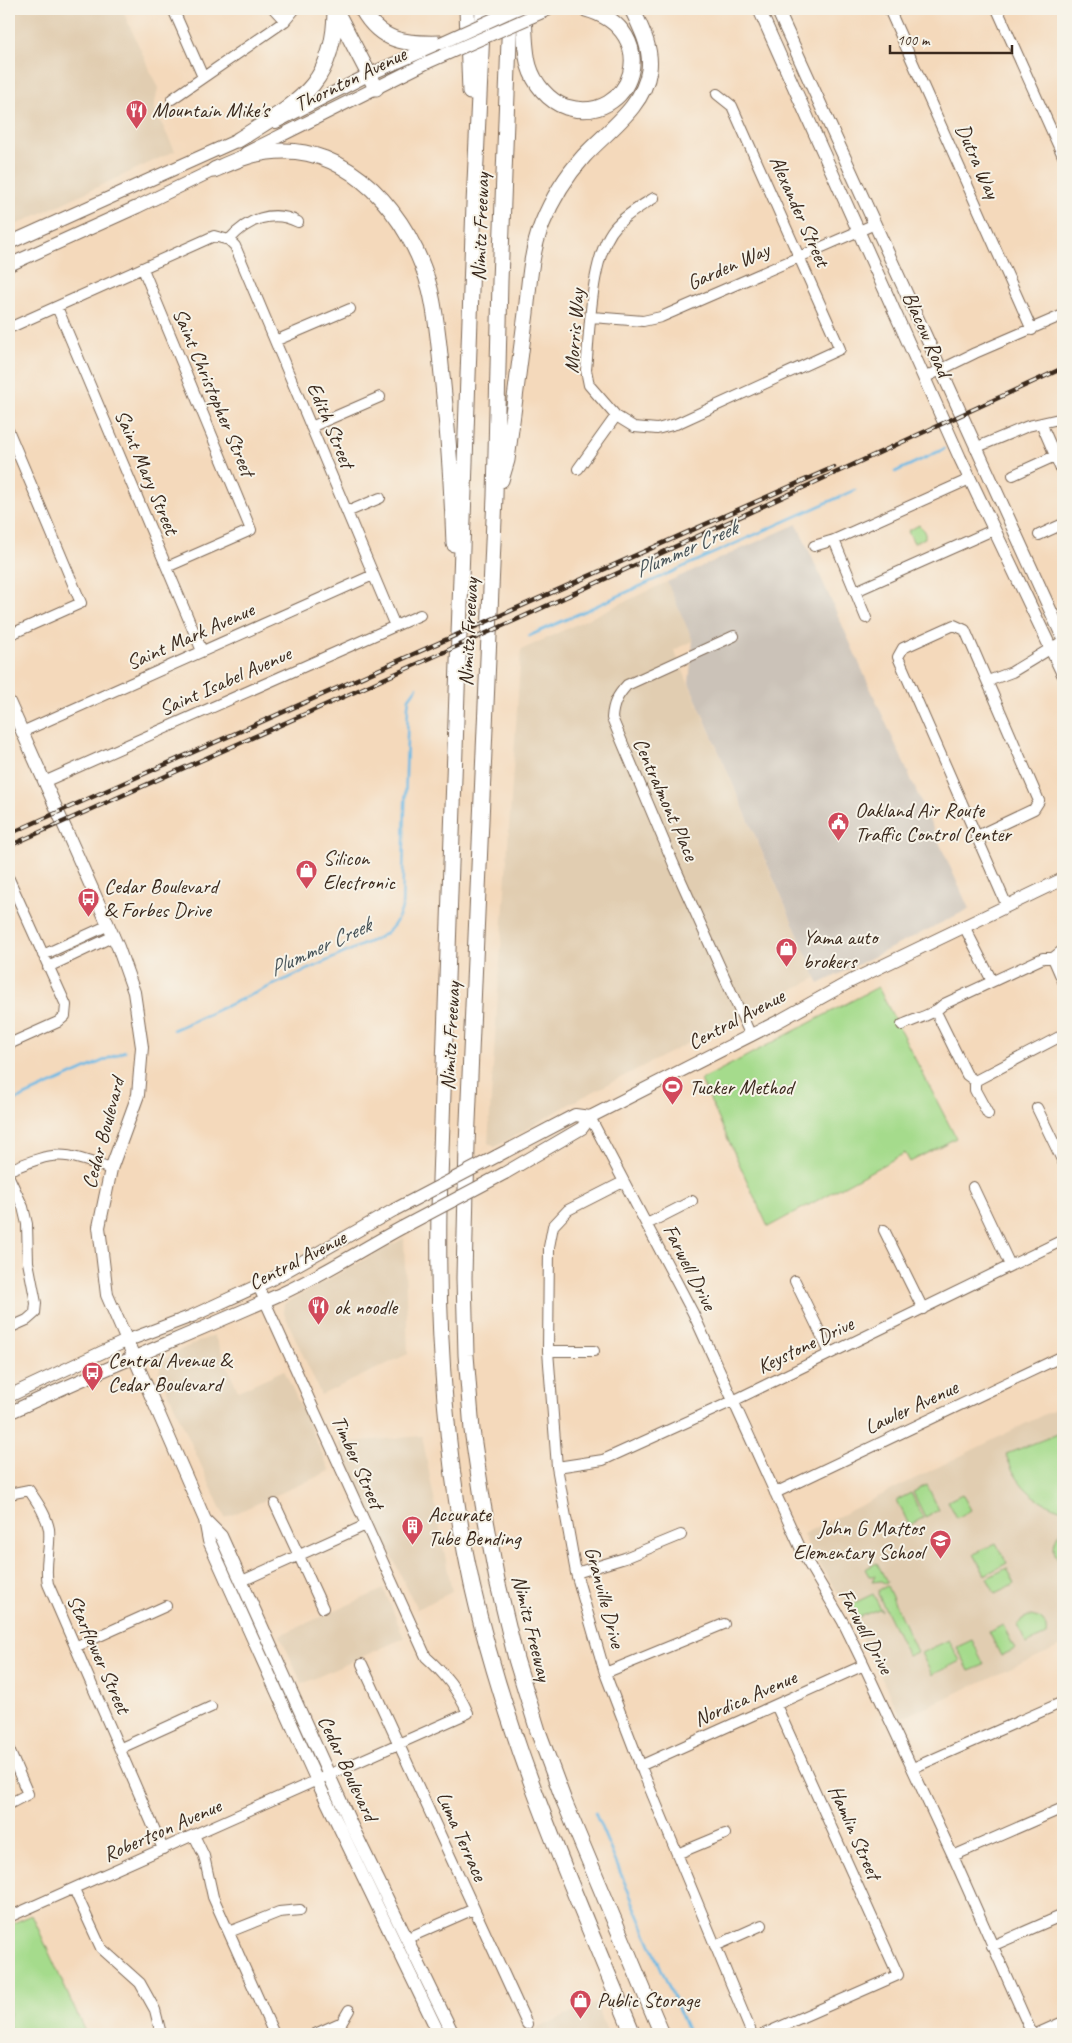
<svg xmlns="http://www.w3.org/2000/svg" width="1072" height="2043" font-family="Caveat,sans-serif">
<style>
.built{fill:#e1cdb1}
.industrial{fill:#cbc2b8}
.green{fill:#a5db8c;stroke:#708255}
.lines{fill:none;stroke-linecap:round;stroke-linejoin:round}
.stream{stroke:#6bb9e5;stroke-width:2.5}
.minor-casing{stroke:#7c6755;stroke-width:12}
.major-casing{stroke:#7c6755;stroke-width:14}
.highway-casing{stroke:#7c6755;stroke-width:17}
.minor{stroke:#fff;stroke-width:10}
.major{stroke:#fff;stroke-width:12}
.highway{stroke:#fff;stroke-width:15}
.rail-casing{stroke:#3b2a1e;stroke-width:4.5}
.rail{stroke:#f7f3e8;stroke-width:2.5;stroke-dasharray:8;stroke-linecap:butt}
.major-bridge-casing{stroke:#7c6755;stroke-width:14;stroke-linecap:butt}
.major-bridge{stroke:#fff;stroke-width:12}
.labels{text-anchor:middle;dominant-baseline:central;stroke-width:4;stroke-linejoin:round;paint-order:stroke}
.street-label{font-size:21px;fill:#3b2a1e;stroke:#f7f3e8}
.poi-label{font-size:21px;fill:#3b2a1e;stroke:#f7f3e8;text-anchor:start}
.water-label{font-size:22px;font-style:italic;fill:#49555a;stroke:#f7f3e8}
</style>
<rect width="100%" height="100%" fill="#f7f3e8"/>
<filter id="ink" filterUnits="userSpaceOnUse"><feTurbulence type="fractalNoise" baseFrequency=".02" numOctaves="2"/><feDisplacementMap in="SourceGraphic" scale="10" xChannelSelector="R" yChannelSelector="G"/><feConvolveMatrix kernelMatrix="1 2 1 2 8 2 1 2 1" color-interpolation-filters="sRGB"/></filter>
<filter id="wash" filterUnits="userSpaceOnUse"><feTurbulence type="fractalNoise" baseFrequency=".0096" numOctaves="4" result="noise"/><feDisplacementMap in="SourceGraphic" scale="20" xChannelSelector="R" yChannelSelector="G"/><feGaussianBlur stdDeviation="1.12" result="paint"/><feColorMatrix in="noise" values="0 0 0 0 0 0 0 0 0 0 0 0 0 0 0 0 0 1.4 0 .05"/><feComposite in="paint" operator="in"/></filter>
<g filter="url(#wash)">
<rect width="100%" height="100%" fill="#f4d9bb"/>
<path class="built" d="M9,9H122L158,88L154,108L175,151L9,228Z
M667,582L693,641L674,650L816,978L575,1101L495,1147L488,1143L521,650Z
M404,1238L408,1354L321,1395L283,1311L284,1304Z
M214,1335L238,1391L284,1370L330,1471L225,1518L159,1372L162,1362L171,1354Z
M1063,1405V1645L901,1718L847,1607L811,1552L803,1534Z
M422,1436L452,1592L417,1609L338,1443Z
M384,1589L404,1638L302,1684L280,1635Z
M595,2003L608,2034H524Z"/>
<path class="industrial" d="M797,524L969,909L819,984L689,683L693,641L667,582Z"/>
<path class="green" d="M919,525L925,531V538L914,543L908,531Z
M878,987L956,1138L910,1162L905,1153L768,1227L701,1080Z
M1063,1432V1510C1034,1502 1015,1483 1006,1454Z
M927,1485L939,1510L925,1517L913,1492Z
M911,1493L923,1518L909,1525L897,1500Z
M962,1494L971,1510L957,1518L948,1501Z
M1061,1531H1063V1566C1052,1556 1051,1542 1061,1531Z
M996,1543L1007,1563L985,1575L974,1554Z
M877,1563L887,1582L886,1584L881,1581L872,1582L875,1576H869L865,1569Z
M1007,1568L1015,1584L995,1594L987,1578Z
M887,1586L917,1652L908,1656L878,1594L879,1590Z
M873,1594L882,1611L879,1609L856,1618L848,1606Z
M1029,1616C1041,1616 1048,1623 1046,1635L1026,1644L1018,1625L1022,1619Z
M1003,1625L1015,1649L1001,1656L989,1632Z
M949,1640L960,1661L932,1675L921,1653Z
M972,1640L984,1665L969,1671L957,1647Z
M32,1915L86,2034H9V1925Z"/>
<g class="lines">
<path class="stream" d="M895,472L944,449
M529,636L855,490
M173,1030L380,937C392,930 397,922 402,908L408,706L409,698L417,687
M9,1103L125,1051
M595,1813L689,2034"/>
</g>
</g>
<g filter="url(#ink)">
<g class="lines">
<defs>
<path id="minor" d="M173,9L203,77
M274,9L285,21
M889,9L1032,330
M997,9L1063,156
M172,99L285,21L295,9
M654,198C641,206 627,214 617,225C590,253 590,331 586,370L589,385L616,416L634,427L657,429L676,424L840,349L732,106L717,94
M229,240C247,219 273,209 298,222
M143,269L251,530L167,567
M57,307L202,651
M592,317L643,321L661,317L875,224
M9,328L214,236L229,240L235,246L395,626
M275,341L350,309
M924,378L975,353L1063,315
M1041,423L1063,474
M311,427L380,397
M9,432L81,603L9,635
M975,448L1028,426L1063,418
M578,469L616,416
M1013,475L1055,456
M347,512L380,498
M1039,535L1063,524
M834,540L866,618
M814,546L834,540L970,479
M856,591L993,530
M734,636L627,685C617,696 613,704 612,718L674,865L751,1036
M988,681L1012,672L1063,641
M22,732L373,575
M44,782L420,615
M977,836L1034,809L1039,801L965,630L954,625L903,648L898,657L1007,906
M9,879L66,1005L65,1016L58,1022L9,1044
M964,926L992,981
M43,955L109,925
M1053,958L1063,981
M48,967L114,936
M936,1012L967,1075L975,1081V1090L988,1114
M902,1025C917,1018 933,1015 944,1004L1043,958H1053L1063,950
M975,1081L1063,1035
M1037,1108L1063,1162
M590,1117L693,1313L804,1556L843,1622L864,1665L953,1856L1032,2034
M9,1170C58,1150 62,1152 111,1169
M9,1177L23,1207L27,1224L28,1262L36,1303L35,1313L27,1320L9,1328
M623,1182L568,1210L553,1226L549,1247L548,1351L557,1467L576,1573L605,1673L643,1772L752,2034
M973,1187L1010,1265
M647,1224L692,1201
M884,1230L923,1309
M795,1281L830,1353
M548,1351H594
M557,1467L603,1460L733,1401L1063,1240
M775,1493L1063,1356
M9,1494L29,1490C37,1502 46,1514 49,1529C51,1547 44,1565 48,1584L163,1849
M275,1504L323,1608
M576,1573L625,1558L681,1535
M242,1581L366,1525
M75,1647L166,1606
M362,1664L527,2024
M605,1673L724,1624
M121,1748L211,1707
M9,1750L28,1794L9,1804
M640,1766L864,1665
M913,1768L1063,1702
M194,1835L204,1856L213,1897L274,2034
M677,1854L725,1834
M953,1856L1063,1808
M74,1889L101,1948L140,1983L155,2010L161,2034
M9,1917L468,1713C457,1689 445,1674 426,1657L258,1286
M229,1932L279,1912L300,1910
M408,1938L474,1909
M715,1946L762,1925
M992,1946L1063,1915
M315,2034L342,2022L349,2010
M764,2034L898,1975L776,1705
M1036,2034L1063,2022"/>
<path id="major" d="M759,9L960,458L1063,674
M777,9L1063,638
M276,122L370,74L439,44
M246,153L428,62
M9,243L247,136
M9,265L137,207L222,166
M9,702L118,947L134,992L142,1047L138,1095L111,1169L99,1227L107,1295L205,1520L209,1541L317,1781L439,2034
M497,1156L575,1115L590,1117
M505,1173L582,1128L590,1117L779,1021L851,981L1063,879
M9,1396L126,1341L192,1316L270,1280L394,1210
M9,1413C99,1370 192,1334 283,1293C324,1274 364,1248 403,1227
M205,1520L221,1536L351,1824L453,2034"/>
<path id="highway" d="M362,9C381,43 406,44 441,43
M467,9L470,92
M483,9L474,204L439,1208C437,1334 445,1461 472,1585C507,1741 572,1887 633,2034
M524,9C525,27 524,48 529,66C534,83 548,101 566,107C632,127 665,31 586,9
M336,11L376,88
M510,14L500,281L495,496L467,1145L464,1278L466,1355L472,1430L483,1504L497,1580L516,1659L538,1731L564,1801L662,2034
M238,140C296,103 335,87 335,9
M214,170C232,162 249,154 268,152C349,141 411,217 430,289C437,317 439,346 442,375C448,431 452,488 454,544
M501,480L507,460C513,411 520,362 526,313C529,284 531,251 542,224C552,199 566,176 584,156C608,130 644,107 649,70C652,48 641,28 632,9"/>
</defs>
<use href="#minor" class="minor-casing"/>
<use href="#major" class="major-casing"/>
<use href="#highway" class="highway-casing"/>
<use href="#minor" class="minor"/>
<use href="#major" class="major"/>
<use href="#highway" class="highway"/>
<defs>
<path id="rail" d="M9,834L834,467
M9,846L518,619L1063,368"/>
</defs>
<use href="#rail" class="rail-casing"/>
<use href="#rail" class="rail"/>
<defs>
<path id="major-bridge" d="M441,43L516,9
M428,62L549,9
M394,1210L497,1156
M403,1227L505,1173"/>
</defs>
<use href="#major-bridge" class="major-bridge-casing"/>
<use href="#major-bridge" class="major-bridge"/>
</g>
</g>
<defs>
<symbol id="restaurant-pin" viewBox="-11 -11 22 30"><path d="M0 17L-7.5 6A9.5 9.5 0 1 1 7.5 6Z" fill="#d1495b" stroke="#f7f3e8"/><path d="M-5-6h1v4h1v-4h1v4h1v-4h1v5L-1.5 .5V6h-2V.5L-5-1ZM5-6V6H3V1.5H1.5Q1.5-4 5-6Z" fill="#fff"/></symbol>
<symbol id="civic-pin" viewBox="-11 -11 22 30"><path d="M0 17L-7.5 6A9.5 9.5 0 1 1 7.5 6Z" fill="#d1495b" stroke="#f7f3e8"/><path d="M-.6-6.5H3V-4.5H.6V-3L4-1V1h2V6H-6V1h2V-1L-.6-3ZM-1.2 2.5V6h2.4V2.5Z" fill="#fff"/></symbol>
<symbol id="shop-pin" viewBox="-11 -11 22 30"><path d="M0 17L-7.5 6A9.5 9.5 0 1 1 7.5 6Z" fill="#d1495b" stroke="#f7f3e8"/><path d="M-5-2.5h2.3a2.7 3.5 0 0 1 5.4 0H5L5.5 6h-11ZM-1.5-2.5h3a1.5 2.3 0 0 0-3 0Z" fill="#fff"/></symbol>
<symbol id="bus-pin" viewBox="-11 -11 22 30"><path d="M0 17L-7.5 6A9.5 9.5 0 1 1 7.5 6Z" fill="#d1495b" stroke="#f7f3e8"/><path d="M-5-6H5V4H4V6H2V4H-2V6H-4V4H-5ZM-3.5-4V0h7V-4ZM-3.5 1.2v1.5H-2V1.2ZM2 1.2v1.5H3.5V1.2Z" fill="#fff"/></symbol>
<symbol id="stadium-pin" viewBox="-11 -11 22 30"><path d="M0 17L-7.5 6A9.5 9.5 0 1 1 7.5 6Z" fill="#d1495b" stroke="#f7f3e8"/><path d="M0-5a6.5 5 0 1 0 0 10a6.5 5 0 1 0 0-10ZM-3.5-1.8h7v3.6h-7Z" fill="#fff"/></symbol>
<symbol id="building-pin" viewBox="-11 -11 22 30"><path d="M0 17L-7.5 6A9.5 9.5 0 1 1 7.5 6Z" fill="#d1495b" stroke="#f7f3e8"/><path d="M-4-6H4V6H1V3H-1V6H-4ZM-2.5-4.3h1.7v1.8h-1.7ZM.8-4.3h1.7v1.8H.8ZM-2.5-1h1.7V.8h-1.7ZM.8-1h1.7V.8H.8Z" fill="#fff"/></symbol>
<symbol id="school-pin" viewBox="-11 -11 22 30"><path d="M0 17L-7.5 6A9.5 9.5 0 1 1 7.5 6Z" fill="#d1495b" stroke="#f7f3e8"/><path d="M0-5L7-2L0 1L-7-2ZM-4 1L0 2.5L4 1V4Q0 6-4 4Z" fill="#fff"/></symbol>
</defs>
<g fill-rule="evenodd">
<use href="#restaurant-pin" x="124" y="98" width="25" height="34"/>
<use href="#civic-pin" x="826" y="810" width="25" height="34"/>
<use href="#shop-pin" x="294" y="858" width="25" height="34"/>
<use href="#bus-pin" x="76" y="886" width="25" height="34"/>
<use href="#shop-pin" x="774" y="936" width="25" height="34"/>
<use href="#stadium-pin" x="660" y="1074" width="25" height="34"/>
<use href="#restaurant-pin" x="306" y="1294" width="25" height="34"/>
<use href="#bus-pin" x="80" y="1360" width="25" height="34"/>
<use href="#building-pin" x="400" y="1514" width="25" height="34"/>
<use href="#school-pin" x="928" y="1528" width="25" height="34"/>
<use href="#shop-pin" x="568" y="1988" width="25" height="34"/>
</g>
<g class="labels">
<g class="street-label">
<text transform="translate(350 79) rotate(-26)">Thornton Avenue</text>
<text transform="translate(978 161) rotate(66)">Dutra Way</text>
<text transform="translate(800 211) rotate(66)">Alexander Street</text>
<text transform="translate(480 227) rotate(-88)">Nimitz Freeway</text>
<text transform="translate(728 266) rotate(-24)">Garden Way</text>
<text transform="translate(574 331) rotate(-86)">Morris Way</text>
<text transform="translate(927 334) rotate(66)">Blacow Road</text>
<text transform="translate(214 392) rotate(67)">Saint Christopher Street</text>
<text transform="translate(331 425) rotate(67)">Edith Street</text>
<text transform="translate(147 472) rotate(67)">Saint Mary Street</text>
<text transform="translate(468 632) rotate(-87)">Nimitz Freeway</text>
<text transform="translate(190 636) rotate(-24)">Saint Mark Avenue</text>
<text transform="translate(225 681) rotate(-24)">Saint Isabel Avenue</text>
<text transform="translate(666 799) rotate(66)">Centralmont Place</text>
<text transform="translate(736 1019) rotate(-28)">Central Avenue</text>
<text transform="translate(450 1036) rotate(-87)">Nimitz Freeway</text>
<text transform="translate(103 1133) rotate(-75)">Cedar Boulevard</text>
<text transform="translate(297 1260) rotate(-27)">Central Avenue</text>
<text transform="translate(690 1267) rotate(63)">Farwell Drive</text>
<text transform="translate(805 1345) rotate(-26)">Keystone Drive</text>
<text transform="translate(911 1407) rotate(-25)">Lawler Avenue</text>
<text transform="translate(358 1462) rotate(66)">Timber Street</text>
<text transform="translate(605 1597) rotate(75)">Granville Drive</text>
<text transform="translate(532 1628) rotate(76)">Nimitz Freeway</text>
<text transform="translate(866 1631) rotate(62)">Farwell Drive</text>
<text transform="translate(99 1654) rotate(66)">Starflower Street</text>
<text transform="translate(745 1698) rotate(-24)">Nordica Avenue</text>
<text transform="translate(348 1768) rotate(65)">Cedar Boulevard</text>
<text transform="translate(162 1830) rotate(-24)">Robertson Avenue</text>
<text transform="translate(855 1832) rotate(66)">Hamlin Street</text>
<text transform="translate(462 1836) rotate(66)">Luma Terrace</text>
</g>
<g class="poi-label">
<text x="152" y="110">Mountain Mike's</text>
<text x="855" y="810">Oakland Air Route<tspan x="855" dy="24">Traffic Control Center</tspan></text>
<text x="323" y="858">Silicon<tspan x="323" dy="24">Electronic</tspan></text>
<text x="104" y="886">Cedar Boulevard<tspan x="104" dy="24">&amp; Forbes Drive</tspan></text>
<text x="803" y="937">Yama auto<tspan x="803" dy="24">brokers</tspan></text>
<text x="689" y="1087">Tucker Method</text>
<text x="334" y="1307">ok noodle</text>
<text x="108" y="1360">Central Avenue &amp;<tspan x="108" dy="24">Cedar Boulevard</tspan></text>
<text x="428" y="1514">Accurate<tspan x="428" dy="24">Tube Bending</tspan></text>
<text x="924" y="1528" text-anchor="end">John G Mattos<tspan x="924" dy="24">Elementary School</tspan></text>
<text x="597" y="2000">Public Storage</text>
</g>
<g class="water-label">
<text transform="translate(686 549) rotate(-24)">Plummer Creek</text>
<text transform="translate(320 947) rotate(-25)">Plummer Creek</text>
</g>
</g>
<rect width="1072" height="2043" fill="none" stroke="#f7f3e8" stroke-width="30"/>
<path d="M890 45v8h122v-8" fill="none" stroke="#3b2a1e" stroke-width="2.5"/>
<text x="897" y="45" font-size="15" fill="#3b2a1e" stroke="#f7f3e8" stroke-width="4" paint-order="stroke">100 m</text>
</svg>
